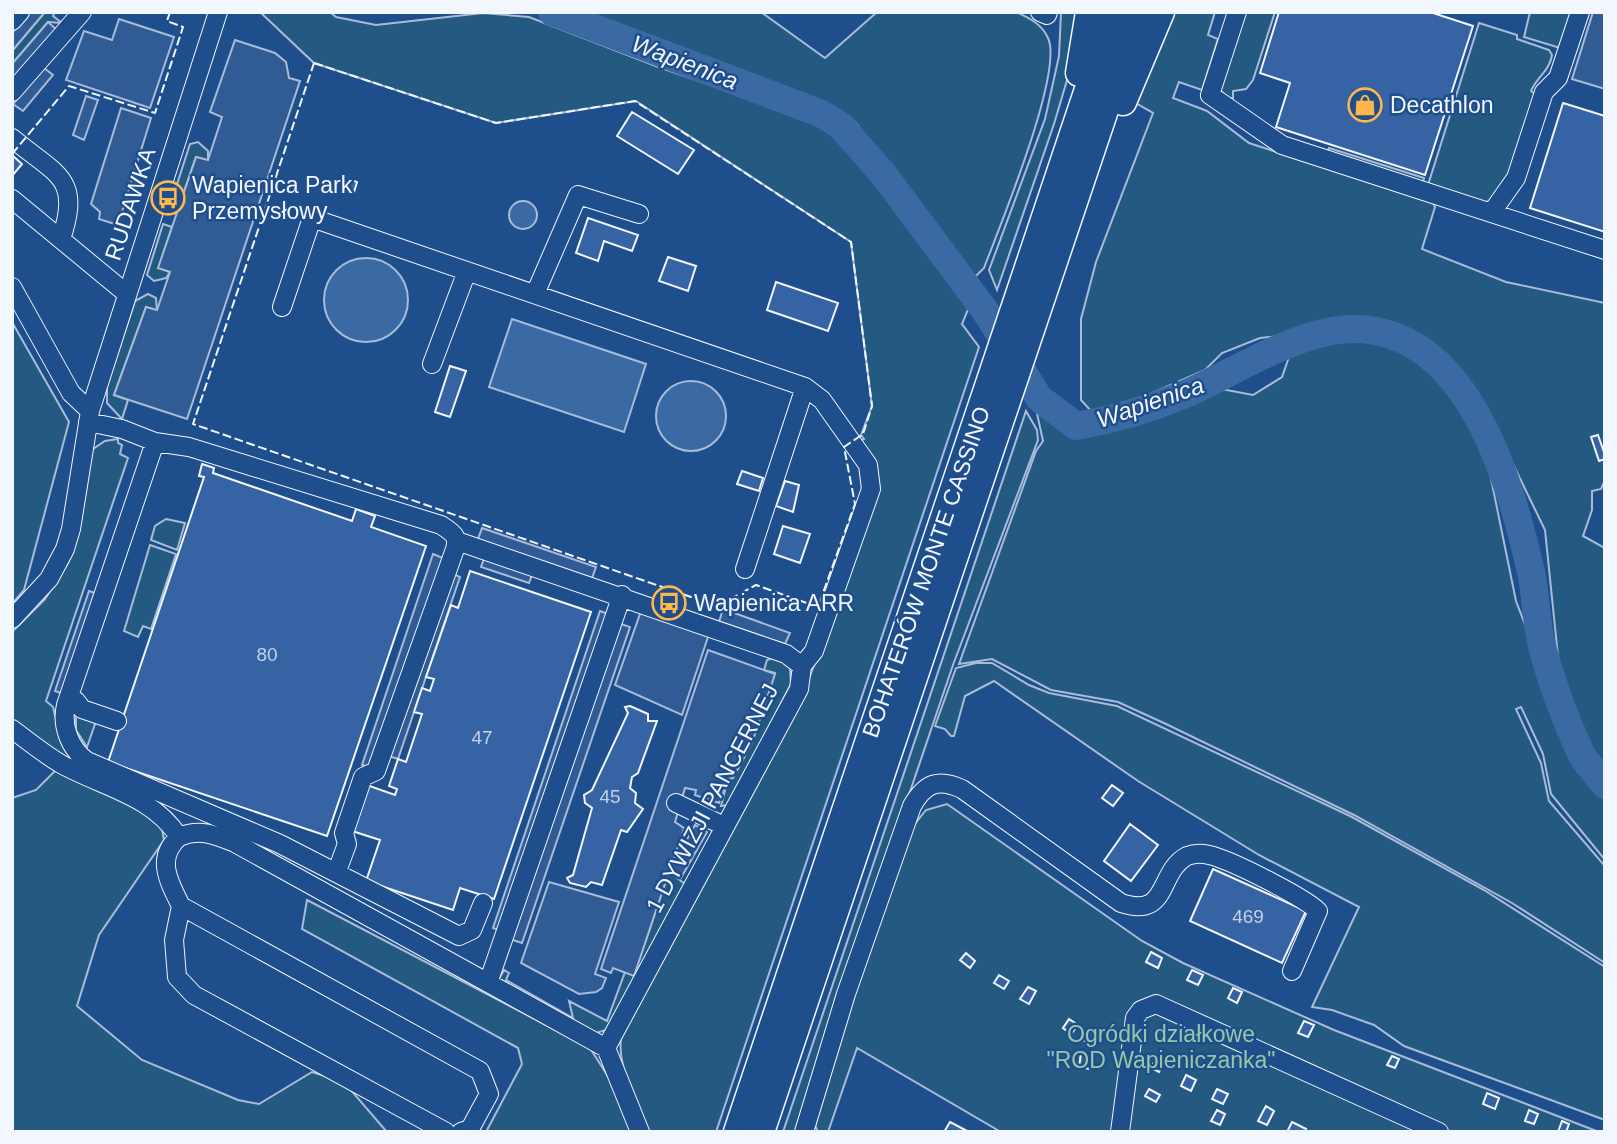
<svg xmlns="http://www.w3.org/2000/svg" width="1617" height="1144" font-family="Arial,sans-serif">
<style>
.green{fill:#245a82;stroke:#a8bbd7;stroke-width:2}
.parking{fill:#305b95;stroke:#a8bbd7;stroke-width:2}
.water{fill:#3b69a3;stroke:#a8bbd7;stroke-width:2}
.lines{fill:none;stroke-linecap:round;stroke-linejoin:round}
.river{stroke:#3b69a3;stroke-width:28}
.building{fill:#3563a3;stroke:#f2f6ff;stroke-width:2}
.minor-casing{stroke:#f2f6ff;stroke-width:20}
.highway-casing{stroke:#f2f6ff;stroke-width:29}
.minor{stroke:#1f4e8c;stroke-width:18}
.highway{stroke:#1f4e8c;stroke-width:26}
.fence{stroke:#f2f6ff;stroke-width:2;stroke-dasharray:9 3.5;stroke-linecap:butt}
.labels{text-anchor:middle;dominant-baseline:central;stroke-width:5;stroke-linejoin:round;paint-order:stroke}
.number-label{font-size:19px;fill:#c3d1e8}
.poi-label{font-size:23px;fill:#f2f6ff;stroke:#1f4e8c;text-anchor:start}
.street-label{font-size:23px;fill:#f2f6ff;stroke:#1f4e8c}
.park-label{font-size:23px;fill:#97c8a6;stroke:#1f4e8c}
.water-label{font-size:24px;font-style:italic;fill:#f2f6ff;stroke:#1f4e8c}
</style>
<rect width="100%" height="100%" fill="#1f4e8c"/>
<path class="green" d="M45,12H55L53,16L62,23L48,22L12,64V51Z
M260,12H330L336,17L376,25L483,13L529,17L661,68L814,120L843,143L867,169L969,307L962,324L979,347L716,1132H647C639,1100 614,1066 622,1033L810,676L872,505L860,441L864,439L861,435L872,406L851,242L636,101L496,123L314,63Z
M586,12H761L825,58L877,12H1016C1029,18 1042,24 1048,38C1064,72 999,228 984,268L976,276L967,270L856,123L824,104Z
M1061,12H1080L1070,70L1054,124L997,290L989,270L1045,119L1059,56Z
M1170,12H1215L1208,35L1218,39L1202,90L1179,82L1173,98L1207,111L1249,143L1433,203L1435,207L1422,249L1506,282L1605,303V480L1601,489L1592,491V510L1583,536L1605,548V773L1575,717L1559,666L1545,530L1493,423L1470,387L1428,344L1401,330L1372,322L1333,319L1279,336L1260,338L1222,353L1205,370L1141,398L1091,411L1081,400V319L1096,262L1153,113L1134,102Z
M1243,12H1275L1253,80L1246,89L1233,91V98H1228L1219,89Z
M1530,12H1571L1560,48L1524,37Z
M1479,23L1517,35V39L1549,50L1552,55C1550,70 1537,77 1531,91L1535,94C1529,114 1508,197 1486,202C1475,204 1440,188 1428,185Z
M198,142L208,151V161L196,157L178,209L170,206L190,144Z
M1329,148L1424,178L1423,183L1327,152Z
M163,224L172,227L159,267L170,272L166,278L154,281L147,275Z
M148,294L156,298L157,311L146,307L114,395L128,400L122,419L107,403V386L135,301Z
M12,322L69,422L24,590L12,604Z
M1367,336L1396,344L1431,371L1463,409L1488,464L1516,601L1555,703L1562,730L1580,765L1605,798V860L1551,794L1543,754L1521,707L1516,709L1541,763L1549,801L1605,866V963L1512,903L1354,815L1166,724L1118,702L1051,690L992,659L959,664L1036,451L1043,441L1035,404L1061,427L1082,432L1114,425L1216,388L1253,395L1282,377L1289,357L1324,342Z
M1026,411L1037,430L1038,440L953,665L842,992L799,1132H783Z
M118,439V443L122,445L120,454L128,458L46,701L53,707L61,741L90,770L63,760L12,722V632L45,599L68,563L80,528L87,461L93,449L105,441Z
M166,519L185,523L177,550L151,540L155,526Z
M150,545L176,554L151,629L143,626L138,637L124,631Z
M776,657L790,668L791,684L728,805L721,806L728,779L731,777L775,673L764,670L767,660Z
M976,663H992L1029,685L1049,693L1117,706L1352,817L1484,890L1605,967V1120L1404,1046L1374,1025L1332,1010L1312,1007L1359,907L1259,855L1138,781L994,681L965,696L954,736H951L945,729L935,726L956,668Z
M76,714L96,721L87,747L76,730Z
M58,768L132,803L161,824L164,840L99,935L77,1006L142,1060L238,1100L259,1104L312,1072L344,1082L387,1132H12V798L36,790Z
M947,804L1142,941L1183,963L1334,1030L1599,1132H1001L857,1048L828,1132H818L811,1117L910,830L926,810Z
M669,872L685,884L606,1030L596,1033L499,979L504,970L509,973L506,980L573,1018L569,1001L607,1021L625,972L634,975Z
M307,900L590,1048L621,1097L631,1132H486L522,1064L518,1048L302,929Z"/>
<path class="parking" d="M30,12H45L12,51V33Z
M1593,12H1605V89L1572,79Z
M119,19L174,37L150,108L66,80L84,31L112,40Z
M48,22L57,30L12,83V64Z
M235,40L275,53L286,62L289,78L300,81L187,419L114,395L146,307L157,310L170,272L158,268L196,157L208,160L222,117L210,112Z
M44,68L53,75L23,111L13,104Z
M86,96L98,100L84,140L73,135Z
M121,108L151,118L118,225L99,219L100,212L91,204Z
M482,528L596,567L592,578L478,539Z
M433,554L443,558L372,768L362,765Z
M485,556L533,572L529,583L481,567Z
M451,573L460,577L398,759L389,756Z
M89,591L101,595L67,695L55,691Z
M723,609L790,633L785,644L719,622Z
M600,611L608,614L607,619L630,627L522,943L501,936V931L493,928Z
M641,611L709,634L682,715L615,685Z
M708,650L775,674L752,743L733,778L728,779L719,803L695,795L696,790L685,788L675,822L684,828L671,868L695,825L707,832L681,878L669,872L634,976L613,968L611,973L601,969Z
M549,882L619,902L595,974L606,978L602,988L596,992L579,994L521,963Z"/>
<path class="water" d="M509 215a14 14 0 1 1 28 0a14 14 0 1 1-28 0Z
M324 300a42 42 0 1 1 84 0a42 42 0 1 1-84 0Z
M512,319L646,364L624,432L489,387Z
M656 416a35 35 0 1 1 70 0a35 35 0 1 1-70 0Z"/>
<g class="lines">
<path class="river" d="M552,12L822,114L841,126L884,175L986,312L1039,398L1076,426C1112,420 1149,409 1183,395C1232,374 1295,331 1350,329C1468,326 1510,481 1531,572C1536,596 1536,622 1542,646C1550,678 1566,721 1580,751C1585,763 1597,774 1605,785"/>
</g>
<path class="building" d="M1279,12H1430L1473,26L1425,175L1276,127L1290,83L1260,73Z
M1563,103L1605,116V232L1530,208Z
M632,112L694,150L678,174L617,136Z
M12,155L22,164L12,176Z
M349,179L357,182L354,192L345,189Z
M588,218L638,235L632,251L604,241L598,261L576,253Z
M668,257L696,266L688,291L659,281Z
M776,282L838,303L828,331L767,310Z
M450,366L466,371L450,417L435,412Z
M1598,435L1605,455V459L1599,461L1591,437Z
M202,464L214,468L213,473L352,521L356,509L375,516L371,527L426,546L327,836L108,762L204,477L199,476Z
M742,471L763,478L759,491L737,484Z
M785,481L799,485L793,512L776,506Z
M783,526L810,534L800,563L774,554Z
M470,571L591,612L494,899L460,888L453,910L366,881L380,840L349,830L364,784L395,795L397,789L389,786L398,759L406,762L422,714L414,712L422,688L430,691L434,679L426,677L451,605L458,608Z
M630,706L648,714V721H657L638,773L632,777L630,788L636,793L635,803L643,809L627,832L621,830L602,885L591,882L586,887L570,883L567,878L573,875L592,808L585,803L584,795L592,790L628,713L625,707Z
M1112,785L1123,793L1113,806L1102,798Z
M1130,824L1158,845L1131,881L1104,861Z
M1213,869L1306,911L1282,963L1190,921Z
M1151,952L1162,958L1158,968L1146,962Z
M966,953L975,961L970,968L960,960Z
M1192,970L1203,975L1198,985L1187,980Z
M999,975L1009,981L1004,989L994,983Z
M1028,987L1036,991L1029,1004L1020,999Z
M1233,988L1242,992L1237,1003L1228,998Z
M1069,1019L1078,1025L1071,1034L1063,1028Z
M1304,1021L1314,1025L1308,1037L1298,1033Z
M1090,1028L1100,1033L1093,1045L1083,1040Z
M1081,1053L1088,1054L1087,1058L1091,1059L1090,1069L1079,1067Z
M1392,1056L1399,1059L1395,1068L1387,1065Z
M1156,1058L1164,1062L1159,1072L1151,1068Z
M1186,1075L1196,1080L1191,1091L1181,1086Z
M1149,1089L1160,1095L1156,1102L1145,1096Z
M1217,1089L1228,1094L1223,1104L1212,1099Z
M1487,1093L1499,1098L1495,1109L1483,1104Z
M1266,1106L1274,1111L1267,1125L1258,1121Z
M1217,1110L1225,1114L1220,1125L1211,1121Z
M1529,1110L1538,1114L1534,1124L1525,1121Z
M1562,1121L1569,1124L1566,1132H1558Z
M950,1122L969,1132H944Z
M1292,1122L1306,1129L1304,1132H1287Z"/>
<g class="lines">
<defs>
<path id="minor" d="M1040,12L1047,15L1048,12
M1237,12L1210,95L1282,145L1605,250
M12,21L20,12
M12,92L82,12
M12,138C56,175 82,177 61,239
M12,199L127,294
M1492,212L1516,178L1544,92L1558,78L1580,12
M12,287L71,393L90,411
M535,294L578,195L639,214
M282,307L312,218L805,387L822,400L868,465L871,489L814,651L802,666
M432,364L467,271
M88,422L122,429L155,442L189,447L441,525C452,532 459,536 455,549L376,771L363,777L344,833L347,844L337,871
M155,442L66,705C61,726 70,749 87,761L280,844L459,936L472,930L483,903
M457,541L786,654L802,666L799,689L606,1048
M745,569L805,387
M12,619L49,579L65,549L71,529L90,411L218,12
M68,699L76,701L82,709L117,721
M12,729C28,741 44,754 61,764C102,787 152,795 179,837C200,828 215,835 235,843L606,1048
M676,803L724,826
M179,837C155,858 169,882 181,906L480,1071L489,1094L470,1129L461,1132
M181,906L174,940L177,977L194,995L446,1132
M488,983L622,595
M606,1048L640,1132
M804,1132L846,994L912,806C925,783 938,778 962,789L1121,903C1170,919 1157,872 1187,856C1197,852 1209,854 1219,858C1239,865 1304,897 1318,911L1292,971
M1120,1132L1135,1018L1141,1010L1156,1004L1439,1132"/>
<path id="highway" d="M1079,73L1089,12
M1123,102L1161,12
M737,1132L1114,12
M761,1132L1138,12"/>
</defs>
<use href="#minor" class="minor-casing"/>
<use href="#highway" class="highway-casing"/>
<use href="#minor" class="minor"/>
<use href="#highway" class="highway"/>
<path class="fence" d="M314,63L496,123L635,101L851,242L872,406L863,434L844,447L855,504L818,607L756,585L717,606L193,424Z
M12,154L69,86L155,113L183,27L167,21L170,12"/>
</g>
<defs>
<symbol id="shop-ring" viewBox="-11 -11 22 22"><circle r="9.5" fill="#1f4e8c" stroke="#ffb74d" stroke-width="1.5"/><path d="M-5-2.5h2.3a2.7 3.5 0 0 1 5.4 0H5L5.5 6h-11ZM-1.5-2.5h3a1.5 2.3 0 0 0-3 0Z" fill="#ffb74d"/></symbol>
<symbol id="bus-ring" viewBox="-11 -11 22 22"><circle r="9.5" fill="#1f4e8c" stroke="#ffb74d" stroke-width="1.5"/><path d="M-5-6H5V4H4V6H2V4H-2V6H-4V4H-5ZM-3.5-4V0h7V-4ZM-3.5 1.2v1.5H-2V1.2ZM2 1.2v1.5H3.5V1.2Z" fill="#ffb74d"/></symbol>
</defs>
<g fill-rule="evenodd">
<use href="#shop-ring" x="1346" y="86" width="38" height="38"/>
<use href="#bus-ring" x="149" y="179" width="38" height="38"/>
<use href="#bus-ring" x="650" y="584" width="38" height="38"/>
</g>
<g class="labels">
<g class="number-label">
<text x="267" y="654">80</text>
<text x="482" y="737">47</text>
<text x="610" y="796">45</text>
<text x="1248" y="916">469</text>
</g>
<g class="poi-label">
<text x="1390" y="105">Decathlon</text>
<text x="192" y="185">Wapienica Park<tspan x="192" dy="26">Przemysłowy</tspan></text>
<text x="694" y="603">Wapienica ARR</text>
</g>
<g class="street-label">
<text transform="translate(130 204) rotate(-72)">RUDAWKA</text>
<text transform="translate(926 572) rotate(-71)">BOHATERÓW MONTE CASSINO</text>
<text transform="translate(712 798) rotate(-62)">1 DYWIZJI PANCERNEJ</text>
</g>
<g class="park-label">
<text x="1161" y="1034">Ogródki działkowe<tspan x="1161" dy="26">"ROD Wapieniczanka"</tspan></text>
</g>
<g class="water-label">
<text transform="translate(685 62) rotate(21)">Wapienica</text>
<text transform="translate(1150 402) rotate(-19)">Wapienica</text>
</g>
</g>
<rect width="1617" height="1144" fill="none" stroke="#f2f6ff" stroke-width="28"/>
</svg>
